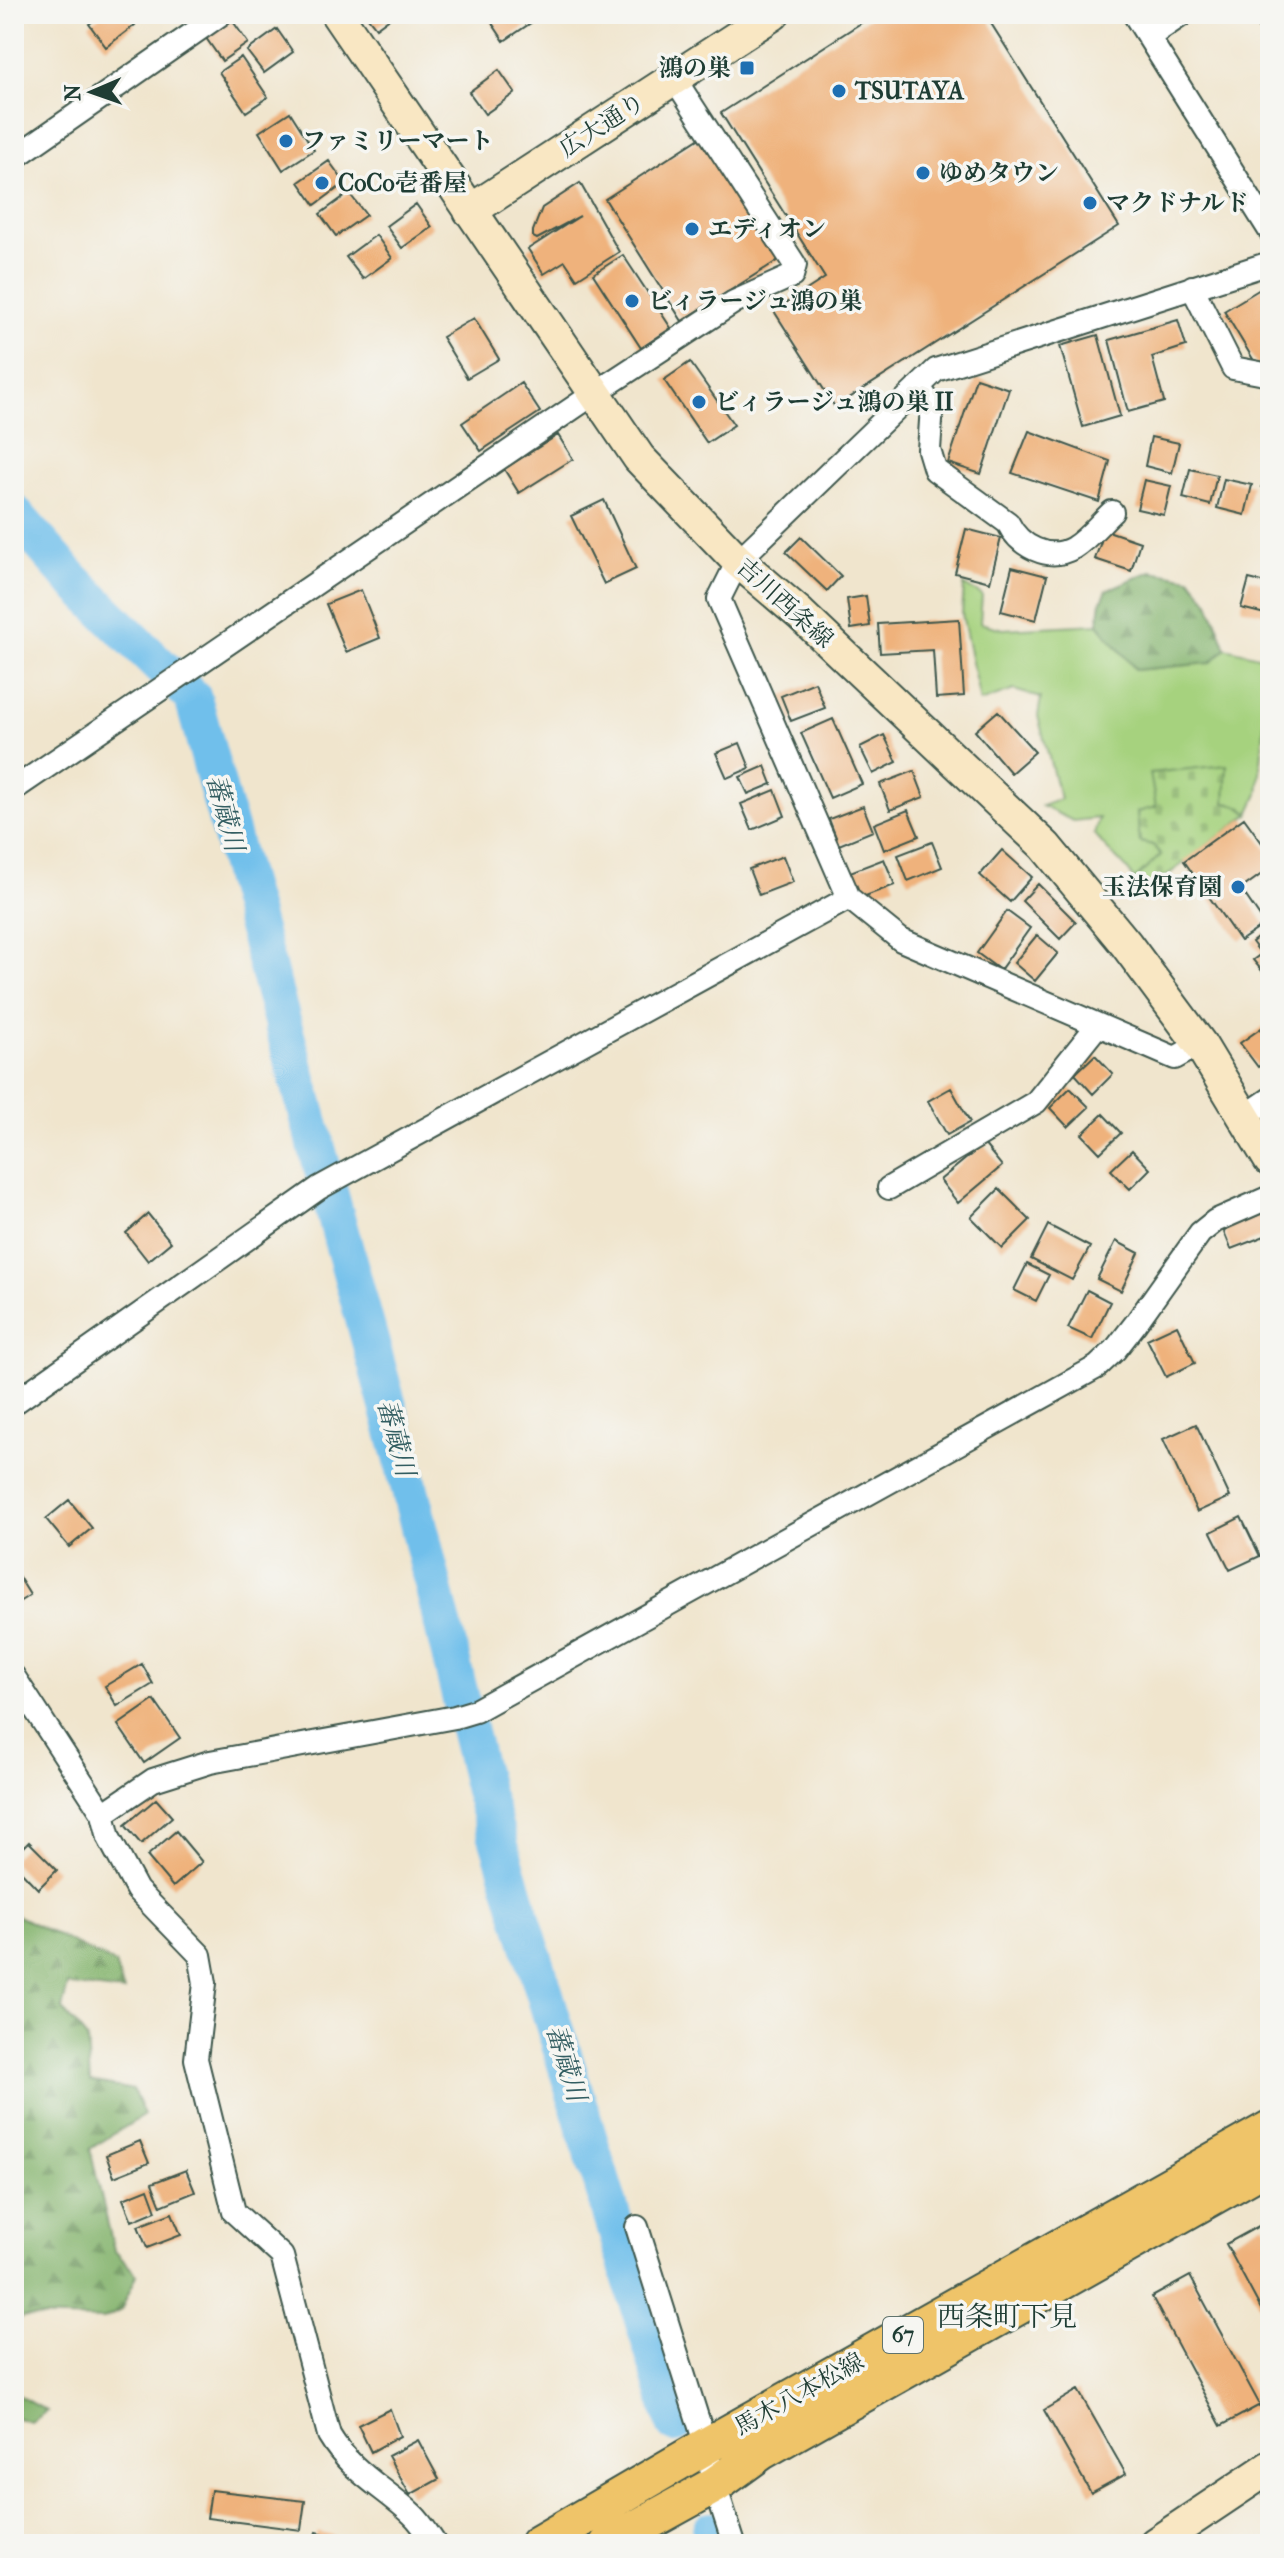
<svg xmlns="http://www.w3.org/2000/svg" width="1284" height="2558" font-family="'IM FELL French Canon','Noto Serif JP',serif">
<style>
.green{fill:#a6d27e;stroke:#628859;stroke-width:2}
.forest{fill:url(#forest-firs);stroke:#527850;stroke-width:2}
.cemetery{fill:url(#cemetery-stones);stroke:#628859;stroke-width:2}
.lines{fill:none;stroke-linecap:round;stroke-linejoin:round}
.river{stroke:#70bfeb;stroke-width:38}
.building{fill:#efb27c}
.street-casing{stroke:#3e564b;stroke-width:26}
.secondary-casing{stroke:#3e564b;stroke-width:36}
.primary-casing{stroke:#3e564b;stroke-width:40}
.street{stroke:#fff;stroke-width:22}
.secondary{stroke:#f9e7c3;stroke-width:32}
.primary{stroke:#efc469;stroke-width:36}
.poi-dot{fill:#1f6fb2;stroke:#f6f6f2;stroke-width:3}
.labels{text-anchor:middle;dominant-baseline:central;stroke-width:7;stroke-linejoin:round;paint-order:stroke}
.shield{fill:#f6f6f2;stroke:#60746d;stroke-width:2}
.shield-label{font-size:22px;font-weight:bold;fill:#1f3d34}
.poi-label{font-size:24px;font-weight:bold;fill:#1f3d34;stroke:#f6f6f2;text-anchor:start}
.street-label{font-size:24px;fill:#1f3d34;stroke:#f6f6f2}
.water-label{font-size:26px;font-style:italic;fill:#335e62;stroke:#f6f6f2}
.quarter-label{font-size:28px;fill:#1f3d34;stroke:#f6f6f2}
</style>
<defs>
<pattern id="forest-firs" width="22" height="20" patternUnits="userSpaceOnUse" patternTransform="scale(2)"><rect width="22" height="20" fill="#84b46d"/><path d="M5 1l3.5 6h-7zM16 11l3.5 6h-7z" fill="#6b945a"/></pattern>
<pattern id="cemetery-stones" width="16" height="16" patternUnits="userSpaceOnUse" patternTransform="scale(2)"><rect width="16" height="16" fill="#a6d27e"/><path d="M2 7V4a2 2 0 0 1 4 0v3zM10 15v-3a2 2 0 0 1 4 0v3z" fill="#8eb56e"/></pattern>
</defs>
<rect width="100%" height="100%" fill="#f6f6f2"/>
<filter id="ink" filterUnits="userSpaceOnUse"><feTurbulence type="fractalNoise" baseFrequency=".0125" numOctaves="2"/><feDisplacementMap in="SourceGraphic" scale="16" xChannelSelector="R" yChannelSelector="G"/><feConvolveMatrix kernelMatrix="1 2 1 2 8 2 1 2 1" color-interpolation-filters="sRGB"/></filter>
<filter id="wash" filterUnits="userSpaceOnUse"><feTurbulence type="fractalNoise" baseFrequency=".006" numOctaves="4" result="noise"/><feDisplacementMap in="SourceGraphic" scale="32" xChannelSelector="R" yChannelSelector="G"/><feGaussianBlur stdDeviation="1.8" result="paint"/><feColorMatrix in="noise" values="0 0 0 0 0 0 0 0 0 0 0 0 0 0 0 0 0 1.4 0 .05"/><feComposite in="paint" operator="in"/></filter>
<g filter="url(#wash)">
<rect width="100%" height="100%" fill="#f0e5cd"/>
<path class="green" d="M964,585L982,595L980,623L1003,629L1098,624L1136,670L1210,663L1226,648L1270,659V685H1268L1258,794L1249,814C1246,811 1243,808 1239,806C1222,798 1157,808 1137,812L1140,842L1153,845L1161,855L1135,880C1123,861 1107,852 1094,834L1099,818L1073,821L1042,806L1060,799L1038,716L1041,698L1014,690L980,702L962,614Z"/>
<path class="forest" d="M1151,571L1190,578L1209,602L1226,648L1210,663L1136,670L1098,624L1101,602L1107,590Z
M14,1914L115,1964L124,1992L68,1985L62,2009L87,2039L90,2082L133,2090L144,2115L90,2149L114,2250L137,2275L121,2310L104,2319L24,2317L14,2323Z
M14,2393L47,2411L30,2422L14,2417Z"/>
<path class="cemetery" d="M1227,765L1225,803L1238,806L1249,814L1145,892L1133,881L1161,855L1153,845L1140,842L1137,812L1156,807L1150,773Z"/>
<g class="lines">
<path class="river" d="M14,513L72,579L193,698L402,1457L483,1790L675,2424
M711,2530L715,2544"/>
</g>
<g id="blocks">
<path class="building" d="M103,14H127L135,25L106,47L89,24Z
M365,14H395L376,28Z
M486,14H544L504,41Z
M875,14H985L1119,226L835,407L774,311L825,278L721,113Z
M1258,14H1270V41H1267L1257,27L1262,24L1256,15Z
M232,20L248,43L222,61L206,38Z
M277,29L293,52L264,73L247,51Z
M241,57L268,97L246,112L219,72Z
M499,70L515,93L485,114L469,92Z
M290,112L314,150L283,170L259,132Z
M703,136L780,259L682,321L605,199Z
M329,161L345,183L315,205L299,182Z
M580,183L619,252L577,279L565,261L544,274L528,249L580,216L537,239L533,237V231L542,208Z
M349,193L366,215L336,236L320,214Z
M416,204L432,227L402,248L386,226Z
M376,235L392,258L363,279L346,257Z
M623,255L671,328L641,348L593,274Z
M1265,286L1270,294V366L1256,364L1224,311Z
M474,318L499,359L467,378L442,337Z
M1178,320L1186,346L1152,357L1164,402L1128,412L1109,340Z
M1098,335L1120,416L1083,427L1060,346Z
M690,362L734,425L707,443L664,380Z
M976,378L1009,389L981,474L948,463Z
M521,383L540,412L481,451L462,423Z
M1029,431L1110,461L1099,502L1012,473Z
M558,435L573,459L519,493L504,469Z
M1151,437L1179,443L1172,473L1145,466Z
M1269,458H1270V489L1262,487Z
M1190,469L1217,475L1210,505L1183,498Z
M1224,479L1252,485L1245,515L1217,508Z
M1144,480L1171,486L1164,515L1137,509Z
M604,500L636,569L604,584L571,516Z
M966,529L1001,538L990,582L955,573Z
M1105,530L1140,542L1131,571L1095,559Z
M801,537L841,576L827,591L786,552Z
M1012,567L1047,576L1036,620L1001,611Z
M1249,579L1270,584L1269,615L1241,608Z
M361,590L380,638L346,652L326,604Z
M866,596L870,626L851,629L847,599Z
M959,619L964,696L936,698L933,650L880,653L878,624Z
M815,682L825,708L791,721L781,696Z
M998,711L1035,752L1011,773L975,731Z
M833,719L862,784L830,798L801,733Z
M884,735L897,762L873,774L860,747Z
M740,743L750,768L727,778L716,753Z
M765,766L772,784L748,794L740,777Z
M914,771L924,797L890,810L880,784Z
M775,790L785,816L752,830L741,804Z
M863,806L873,831L839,845L829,819Z
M908,810L919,836L884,850L874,824Z
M1244,818L1270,854V868L1241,889L1265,924L1240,941L1184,861Z
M932,842L942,867L908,881L898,855Z
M1002,850L1032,877L1010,902L980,875Z
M783,856L793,882L759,895L749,869Z
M884,859L895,885L860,898L850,872Z
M1038,884L1076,922L1060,939L1022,901Z
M1007,911L1030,928L1000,970L977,953Z
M1270,928V975L1267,977L1253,960L1261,954L1252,942Z
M1037,935L1058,953L1035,981L1014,963Z
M1270,1022V1058L1258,1067L1240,1043Z
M1095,1055L1113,1074L1093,1094L1075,1074Z
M951,1088L970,1122L947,1135L928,1101Z
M1070,1088L1089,1107L1068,1127L1050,1108Z
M1103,1114L1121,1133L1100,1153L1082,1134Z
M984,1144L1002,1166L958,1203L940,1180Z
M1132,1150L1150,1169L1130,1189L1111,1170Z
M999,1189L1030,1220L1002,1248L971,1217Z
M1265,1212L1270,1224V1234L1231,1249L1223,1229Z
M148,1214L171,1242L148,1261L126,1233Z
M1048,1225L1090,1247L1072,1280L1031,1259Z
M1116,1241L1139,1253L1121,1291L1097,1279Z
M1027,1264L1049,1275L1036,1301L1014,1290Z
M1087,1290L1110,1302L1092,1339L1068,1328Z
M1177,1325L1195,1363L1166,1377L1147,1339Z
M1196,1424L1230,1497L1197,1512L1163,1439Z
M69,1500L92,1528L69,1547L46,1519Z
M1241,1517L1260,1556L1230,1570L1211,1532Z
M14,1569L30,1595L14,1605Z
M142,1664L153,1684L117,1706L105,1686Z
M154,1700L180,1738L144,1763L118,1725Z
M156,1799L172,1817L141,1844L125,1825Z
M176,1831L202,1862L173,1887L147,1856Z
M29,1842L57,1870L38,1889L14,1864V1857Z
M140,2141L149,2163L114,2177L106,2155Z
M186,2170L195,2192L161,2206L152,2183Z
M148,2189L156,2211L132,2221L123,2199Z
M172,2213L181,2235L147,2248L138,2226Z
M1264,2223L1270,2233V2326L1226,2244Z
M1190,2276L1260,2405L1221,2426L1152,2297Z
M1078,2390L1126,2474L1091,2493L1044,2410Z
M390,2409L400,2436L371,2452L358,2425Z
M418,2440L439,2479L410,2495L388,2456Z
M211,2490L305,2501L301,2530L207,2518Z
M317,2532L347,2540L346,2544H313Z"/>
</g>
</g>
<g filter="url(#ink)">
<use href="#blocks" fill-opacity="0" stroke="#3e564b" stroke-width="2"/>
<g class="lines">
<defs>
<path id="street" d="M1134,14L1270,231
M1149,37L1183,14
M14,158L221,14
M1192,287L1233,368L1270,375
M919,387L932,406L929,450L935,470L1008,523C1019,546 1048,562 1073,548C1088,539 1099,524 1112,512
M14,789L595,393L734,302L792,276L795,265L674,78
M1200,1044L1175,1058L901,940L849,898L719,599L738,561L936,370L1270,263
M1245,1116L1270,1099
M889,1188L1036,1102L1097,1026
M14,1403L319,1188L849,898
M14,1677L103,1814L109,1838L137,1890L200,1955L205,1983L196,2059L234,2212L282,2256L329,2435C351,2472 383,2487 412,2514C421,2522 428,2534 435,2544
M103,1814L153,1780L210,1762L455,1717L475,1711L1097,1367L1115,1350L1136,1323L1200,1233L1215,1221L1270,1197
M637,2227L706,2446L715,2485L734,2544"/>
<path id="secondary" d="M337,14L639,458L738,561L800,614L1045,846L1126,944L1200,1044L1270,1160
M470,211L773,14
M1155,2544L1270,2467"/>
<path id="primary" d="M538,2544L706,2446L1270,2129
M608,2544L715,2485L762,2451L1270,2164"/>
</defs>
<use href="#street" class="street-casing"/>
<use href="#secondary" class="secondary-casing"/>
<use href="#primary" class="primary-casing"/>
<use href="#street" class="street"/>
<use href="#secondary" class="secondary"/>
<use href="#primary" class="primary"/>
</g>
</g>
<g class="poi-dot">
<rect x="739" y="60" width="16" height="16" rx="4"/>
<circle cx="839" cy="91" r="8"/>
<circle cx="286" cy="141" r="8"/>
<circle cx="923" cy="173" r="8"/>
<circle cx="322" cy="183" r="8"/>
<circle cx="1090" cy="203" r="8"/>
<circle cx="692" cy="229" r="8"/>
<circle cx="632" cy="301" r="8"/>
<circle cx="699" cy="402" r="8"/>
<circle cx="1238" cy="887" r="8"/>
</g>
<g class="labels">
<rect class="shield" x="883" y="2317" width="40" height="36" rx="6"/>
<g class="shield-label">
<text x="903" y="2335">67</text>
</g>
<g class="poi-label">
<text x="731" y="68" text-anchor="end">鴻の巣</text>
<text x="855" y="91">TSUTAYA</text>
<text x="302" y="141">ファミリーマート</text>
<text x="939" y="173">ゆめタウン</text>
<text x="338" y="183">CoCo壱番屋</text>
<text x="1106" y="203">マクドナルド</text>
<text x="708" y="229">エディオン</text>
<text x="648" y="301">ビィラージュ鴻の巣</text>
<text x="715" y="402">ビィラージュ鴻の巣 II</text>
<text x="1222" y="887" text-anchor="end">玉法保育園</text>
</g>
<g class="street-label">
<text transform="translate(602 125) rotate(-33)">広大通り</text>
<text transform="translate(785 603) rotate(42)">吉川西条線</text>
<text transform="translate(799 2394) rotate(-29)">馬木八本松線</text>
</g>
<g class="water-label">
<text transform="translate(225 813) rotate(75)">蕃蔵川</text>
<text transform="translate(396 1438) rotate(75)">蕃蔵川</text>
<text transform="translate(566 2063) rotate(73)">蕃蔵川</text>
</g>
<g class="quarter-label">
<text x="1007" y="2316">西条町下見</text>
</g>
</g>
<rect width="1284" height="2558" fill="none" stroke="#f6f6f2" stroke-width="48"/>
<g transform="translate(92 92) rotate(268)" stroke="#f6f6f2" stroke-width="6" paint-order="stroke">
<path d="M0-6L14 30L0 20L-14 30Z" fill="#1f3d34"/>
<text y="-12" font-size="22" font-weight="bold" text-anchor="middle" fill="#1f3d34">N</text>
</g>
</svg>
